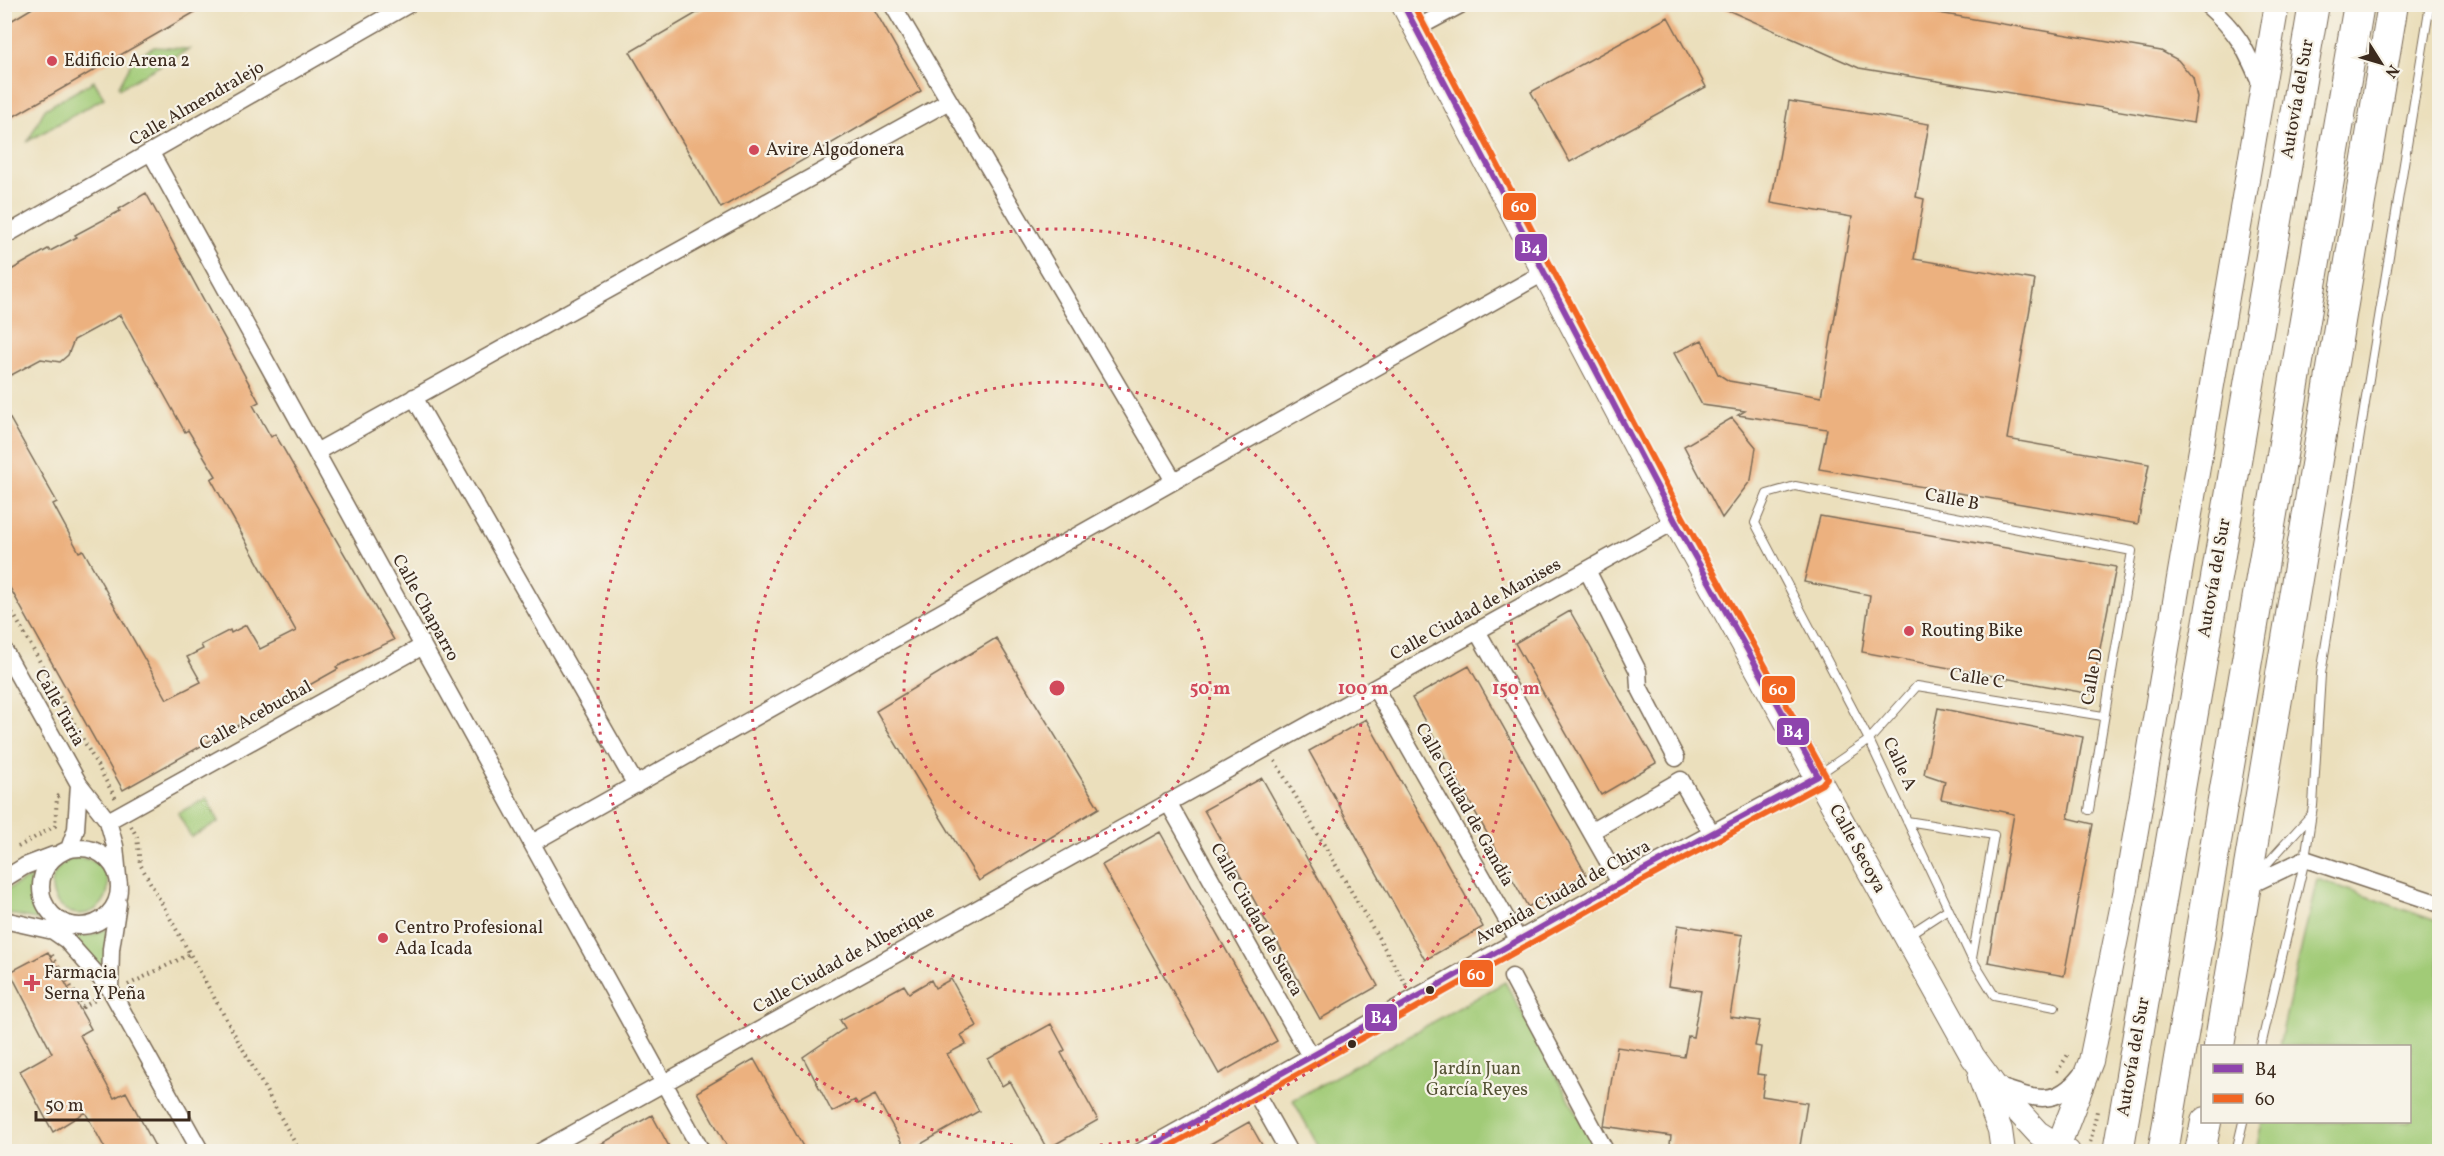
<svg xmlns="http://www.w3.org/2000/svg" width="2444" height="1156" font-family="Vollkorn,serif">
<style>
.green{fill:#a1cb77;stroke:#6e7a4a;stroke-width:1.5}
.building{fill:#ecb17f}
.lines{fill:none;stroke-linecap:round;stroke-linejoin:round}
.lane-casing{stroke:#796955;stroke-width:10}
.street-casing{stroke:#796955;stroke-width:19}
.secondary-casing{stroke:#796955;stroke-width:26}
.highway-casing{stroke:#796955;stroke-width:32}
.path{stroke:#796955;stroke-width:4;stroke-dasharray:1.5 4.5;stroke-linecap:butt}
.lane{stroke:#fff;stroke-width:8}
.street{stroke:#fff;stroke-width:16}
.secondary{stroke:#fff;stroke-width:24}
.highway{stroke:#fff;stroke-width:30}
.bus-1-casing{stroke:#f7f3e8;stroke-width:10}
.bus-2-casing{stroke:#f7f3e8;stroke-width:10}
.bus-1{stroke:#8e44ad;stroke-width:6}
.bus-2{stroke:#f26522;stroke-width:6}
.ring{fill:none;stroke:#d1495b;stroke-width:3;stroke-dasharray:3 6}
.poi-dot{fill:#d1495b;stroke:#f7f3e8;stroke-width:2}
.bus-dot{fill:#3b2a1e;stroke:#f7f3e8;stroke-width:2}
.labels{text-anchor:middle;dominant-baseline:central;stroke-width:4.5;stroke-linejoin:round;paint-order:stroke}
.poi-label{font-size:18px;fill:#3b2a1e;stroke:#f7f3e8;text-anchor:start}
.street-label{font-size:18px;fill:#3b2a1e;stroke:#f7f3e8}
.park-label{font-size:18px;fill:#545234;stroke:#f7f3e8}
.centre{fill:#d1495b;stroke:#f7f3e8;stroke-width:3}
.ring-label{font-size:18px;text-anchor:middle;font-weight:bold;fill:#d1495b;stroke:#f7f3e8;stroke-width:4.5;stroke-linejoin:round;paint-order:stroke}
.line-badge{stroke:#f7f3e8;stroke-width:2}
.badge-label{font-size:16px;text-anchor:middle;font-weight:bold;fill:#fff}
</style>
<rect width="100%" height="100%" fill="#f7f3e8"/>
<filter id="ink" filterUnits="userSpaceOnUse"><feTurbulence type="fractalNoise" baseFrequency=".0167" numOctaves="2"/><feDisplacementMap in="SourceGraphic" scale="12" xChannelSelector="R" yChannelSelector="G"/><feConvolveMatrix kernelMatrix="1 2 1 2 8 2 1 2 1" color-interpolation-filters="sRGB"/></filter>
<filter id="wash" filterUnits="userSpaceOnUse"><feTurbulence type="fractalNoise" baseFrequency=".008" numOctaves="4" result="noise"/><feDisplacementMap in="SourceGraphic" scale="24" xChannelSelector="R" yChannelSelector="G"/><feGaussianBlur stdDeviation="1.35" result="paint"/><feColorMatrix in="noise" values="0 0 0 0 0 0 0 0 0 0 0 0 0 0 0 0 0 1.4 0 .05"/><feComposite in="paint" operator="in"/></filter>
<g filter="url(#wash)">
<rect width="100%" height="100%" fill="#ebdfbc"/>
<path class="green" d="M154,47L189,49L120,88L119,86L134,58Z
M94,81L104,98L28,141L45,109Z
M207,798L219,822L191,837L178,813Z
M52 886a28 28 0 1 1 56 0a28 28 0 1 1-56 0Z
M31,877V901L40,920L5,913L4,891Z
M2317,879L2439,922V1151H2256L2262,1122H2410V1046H2279Z
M107,928L106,973L72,937L92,935Z
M1505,982L1598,1151H1321L1293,1100Z"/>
<g id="blocks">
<path class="building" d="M39,4H209L4,122V25Z
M712,4H871L921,91L721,208L630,52Z
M1714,4H1886L2161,51L2178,60L2193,78L2197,98L2193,123L1859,68Z
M1668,17L1706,87L1570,162L1531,92Z
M1789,101L1929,124L1916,197L1924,199L1914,259L2035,280L2007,439L2149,464L2138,524L1819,469L1827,429L1738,415L1745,411L1702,405L1674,353L1702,340L1718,374L1729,381L1821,397L1852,217L1771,203Z
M146,193L259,402L253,405L271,437L275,434L394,640L336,667L338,669L123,790L4,577V408L57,502L53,504L79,552L83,550L167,699L201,682L187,657L203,649L201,645L230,630L231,633L246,625L260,649L296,631L211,479L216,476L188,430L185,432L120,315L74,340L68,355L60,362L41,359L4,379V274L48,249L50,251L77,237L75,235L120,211L119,209Z
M1732,418L1756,447L1751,480L1722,518L1684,446Z
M1820,516L2116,567L2091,694L1862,652L1870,595L1804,582Z
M1570,611L1656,763L1601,795L1515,643Z
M996,638L1099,808L979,881L876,711Z
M1469,666L1586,874L1528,907L1412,698Z
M1938,708L2083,737L2068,818L2093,824L2064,976L1988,962L2014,814L1941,799L1945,781L1924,774Z
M1366,719L1483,927L1425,960L1309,751Z
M1262,778L1378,986L1320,1019L1204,810Z
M1160,832L1277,1041L1219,1074L1102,865Z
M1678,925L1743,935L1730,1017L1760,1021L1755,1046L1761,1047L1757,1074L1765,1075L1762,1096L1807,1103L1799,1152H1669L1671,1136L1604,1126L1617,1047L1684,1057L1688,1036L1693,1037L1701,991L1668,986Z
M48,952L91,1029L80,1035L114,1098L126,1092L158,1152H107L85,1112L53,1132L20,1071L52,1053L10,972Z
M951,979L977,1026L961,1035L966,1044L947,1054L979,1111L907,1152L875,1095L858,1104L855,1100L832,1112L803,1057L845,1028L840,1020L904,985L909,993L931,980L935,988Z
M1051,1024L1065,1050L1061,1053L1098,1120L1047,1149L1010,1081L1002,1086L988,1059Z
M754,1059L806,1152H730L697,1092Z
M652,1115L672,1152H587Z
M1249,1122L1266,1152H1196Z"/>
</g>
</g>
<g filter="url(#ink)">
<use href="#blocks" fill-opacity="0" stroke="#796955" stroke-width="1.5"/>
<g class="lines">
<defs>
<path id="lane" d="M1818,775L1869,740L1917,686L2103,716
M1907,821L1994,835L1972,958
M2256,876L2312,814
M1908,935L1948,909
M2055,1007L1994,995L1972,959L1869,740L1755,523L1767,494L1795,486L2132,551L2089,810
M2261,1046L2305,859L2313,806L2321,674L2430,4
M2236,1152L2243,1122"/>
<path id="street" d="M892,4L1174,481
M2206,4C2240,34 2245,48 2263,89
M1417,28L1462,4
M151,153L702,1152
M4,236L409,4
M414,397L636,785
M316,452L949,101
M1588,572L1638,671L1639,687L1676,758
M1477,631L1620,883
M4,650L79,784L108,821L115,846L118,877
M1375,688L1519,941
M1168,802L1310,1056
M108,821L423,646
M1592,831L1681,780L1712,834
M532,843L1545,272
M41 887a39 39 0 1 1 78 0a39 39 0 1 1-78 0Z
M69,849L76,829L79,784
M4,879L25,866L54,855
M2246,887L2305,859L2440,904
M4,920L53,931L66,940L110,989L201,1152
M1512,977L1606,1152
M110,989L111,949L118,903
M1996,1086C2030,1097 2054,1110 2080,1076
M1253,1088L1289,1152
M540,1152L1675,521
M1140,1152L1620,883L1818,776"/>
<path id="secondary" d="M1403,4L1675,521L1973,1057L1993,1084L2038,1133L2068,1152
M1980,1077L2000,1130L2003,1152
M2056,1152L2091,1061L2126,889L2277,4"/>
<path id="highway" d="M2219,1046L2393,4
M2118,1152L2314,4
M2163,1152L2359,4
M2200,1152L2206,1122"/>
</defs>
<use href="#lane" class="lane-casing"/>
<use href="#street" class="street-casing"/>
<use href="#secondary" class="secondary-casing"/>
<use href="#highway" class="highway-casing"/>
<path class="path" d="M4,597L116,799
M1275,761L1406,985
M131,826L137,837L140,864L300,1152
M18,847L55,826L57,797L61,795
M52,955L83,1007L97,999
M128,985L190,954
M2057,1072L2069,1053
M2089,1148L2097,1111"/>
<use href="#lane" class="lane"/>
<use href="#street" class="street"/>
<use href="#secondary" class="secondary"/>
<use href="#highway" class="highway"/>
<defs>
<path id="bus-1" d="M1141,1152L1620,883L1818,776L1675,521L1403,4"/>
<path id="bus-2" d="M1159,1152L1624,891L1822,784L1827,778L1683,517L1413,4"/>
</defs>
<use href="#bus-1" class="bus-1-casing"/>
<use href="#bus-2" class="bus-2-casing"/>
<use href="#bus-1" class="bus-1"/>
<use href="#bus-2" class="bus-2"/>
</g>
</g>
<g class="ring">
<circle cx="1057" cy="688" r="153"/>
<circle cx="1057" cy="688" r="306"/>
<circle cx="1057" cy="688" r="459"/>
</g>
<g class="poi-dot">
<circle cx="52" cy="61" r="6"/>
<circle cx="754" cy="150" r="6"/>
<circle cx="1909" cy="631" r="6"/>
<circle cx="383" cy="938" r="6"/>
<path d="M29 974h6v6h6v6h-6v6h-6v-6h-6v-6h6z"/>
</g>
<g class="bus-dot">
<circle cx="1430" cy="990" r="5"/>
<circle cx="1352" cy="1044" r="5"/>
</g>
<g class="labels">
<g class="poi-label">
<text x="64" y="61">Edificio Arena 2</text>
<text x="766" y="150">Avire Algodonera</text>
<text x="1921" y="631">Routing Bike</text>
<text x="395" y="928">Centro Profesional<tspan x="395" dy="21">Ada Icada</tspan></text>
<text x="44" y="973">Farmacia<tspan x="44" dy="21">Serna Y Peña</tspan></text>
</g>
<g class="street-label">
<text transform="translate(2298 99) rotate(-80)">Autovía del Sur</text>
<text transform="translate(197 104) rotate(-30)">Calle Almendralejo</text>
<text transform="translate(1952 500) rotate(11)">Calle B</text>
<text transform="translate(2215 578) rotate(-80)">Autovía del Sur</text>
<text transform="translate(425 608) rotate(61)">Calle Chaparro</text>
<text transform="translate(1476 610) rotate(-29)">Calle Ciudad de Manises</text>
<text transform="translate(2093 677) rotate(-80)">Calle D</text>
<text transform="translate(1977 679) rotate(9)">Calle C</text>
<text transform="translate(59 708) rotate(61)">Calle Turia</text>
<text transform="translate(256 716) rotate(-29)">Calle Acebuchal</text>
<text transform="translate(1899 764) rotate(65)">Calle A</text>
<text transform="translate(1464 805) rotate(61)">Calle Ciudad de Gandía</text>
<text transform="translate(1857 849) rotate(61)">Calle Secoya</text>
<text transform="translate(1563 893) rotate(-29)">Avenida Ciudad de Chiva</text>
<text transform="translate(1256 920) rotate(61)">Calle Ciudad de Sueca</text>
<text transform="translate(844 960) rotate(-29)">Calle Ciudad de Alberique</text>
<text transform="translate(2134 1057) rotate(-80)">Autovía del Sur</text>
</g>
<g class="park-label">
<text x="1477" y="1069">Jardín Juan<tspan x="1477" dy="21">García Reyes</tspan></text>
</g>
</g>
<circle cx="1057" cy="688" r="9" class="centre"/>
<g class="ring-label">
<text x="1210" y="694">50 m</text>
<text x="1363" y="694">100 m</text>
<text x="1516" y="694">150 m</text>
</g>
<g class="line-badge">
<rect x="1502" y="192" width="35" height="29" rx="6" fill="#f26522"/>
<rect x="1514" y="233" width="34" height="29" rx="6" fill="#8e44ad"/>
<rect x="1761" y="675" width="35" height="29" rx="6" fill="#f26522"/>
<rect x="1776" y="717" width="34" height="29" rx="6" fill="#8e44ad"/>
<rect x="1459" y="959" width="35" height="29" rx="6" fill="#f26522"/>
<rect x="1364" y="1003" width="34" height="29" rx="6" fill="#8e44ad"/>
</g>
<g class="badge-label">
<text x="1520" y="212">60</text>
<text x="1531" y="253">B4</text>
<text x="1778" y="695">60</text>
<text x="1793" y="737">B4</text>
<text x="1476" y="980">60</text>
<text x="1381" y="1023">B4</text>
</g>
<rect width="2444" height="1156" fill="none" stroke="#f7f3e8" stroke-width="24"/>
<rect x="2201" y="1045" width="210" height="78" fill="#f7f3e8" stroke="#aca397" stroke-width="1.5"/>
<rect x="2213" y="1064" width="30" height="9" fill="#8e44ad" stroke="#aca397" stroke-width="1.5"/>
<text x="2255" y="1075" font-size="18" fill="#3b2a1e">B4</text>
<rect x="2213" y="1094" width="30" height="9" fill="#f26522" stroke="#aca397" stroke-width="1.5"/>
<text x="2255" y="1105" font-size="18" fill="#3b2a1e">60</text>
<g transform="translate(2381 63) rotate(127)" stroke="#f7f3e8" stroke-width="4.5" paint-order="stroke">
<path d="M0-4.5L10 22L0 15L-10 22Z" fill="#3b2a1e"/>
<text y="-9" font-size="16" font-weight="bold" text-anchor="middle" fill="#3b2a1e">N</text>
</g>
<path d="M36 1111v9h153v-9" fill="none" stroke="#3b2a1e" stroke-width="3"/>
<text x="45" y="1111" font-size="18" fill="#3b2a1e" stroke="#f7f3e8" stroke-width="4.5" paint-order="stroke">50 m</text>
</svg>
